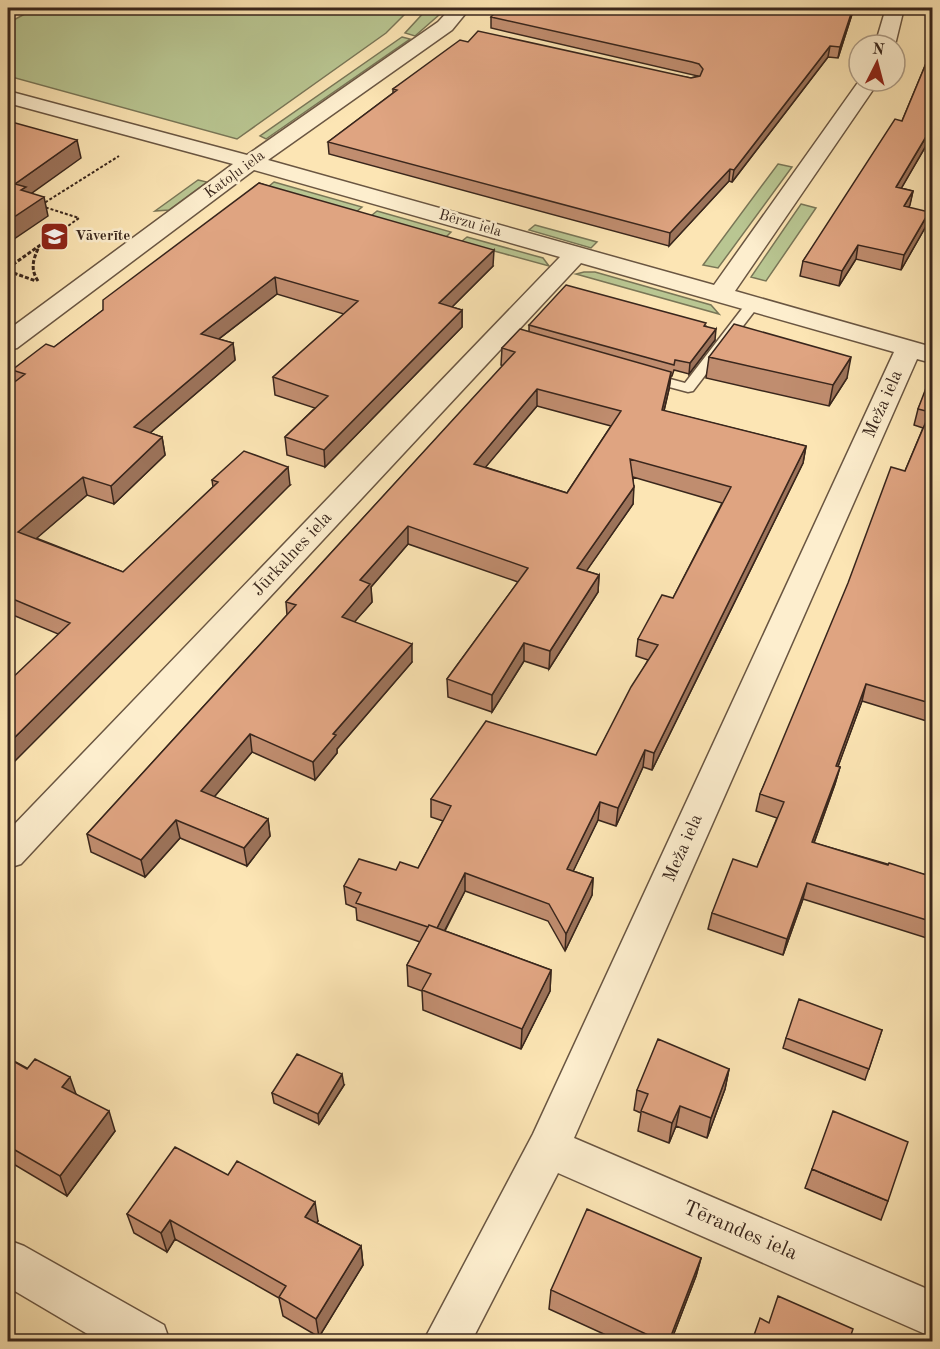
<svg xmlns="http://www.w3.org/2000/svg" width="940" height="1349" font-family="'Old Standard TT',serif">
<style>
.green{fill:#b9c692;stroke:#797657;stroke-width:1.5}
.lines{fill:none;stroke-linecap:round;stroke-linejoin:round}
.lane-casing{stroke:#6a5642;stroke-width:3}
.street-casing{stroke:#6a5642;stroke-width:3}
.path-far1{stroke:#39261c;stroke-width:2;stroke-dasharray:3 2;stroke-linecap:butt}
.path{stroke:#39261c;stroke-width:3;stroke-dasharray:4 2;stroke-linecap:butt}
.lane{fill:#fdeece;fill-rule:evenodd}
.street{fill:#fdeece;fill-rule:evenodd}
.wall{fill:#c08d6f;stroke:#39261c;stroke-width:1.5;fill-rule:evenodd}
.shaded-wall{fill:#9c735a;stroke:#39261c;stroke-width:1.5}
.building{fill:#dfa481;stroke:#39261c;stroke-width:1.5;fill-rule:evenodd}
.labels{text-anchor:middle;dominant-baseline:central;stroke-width:5;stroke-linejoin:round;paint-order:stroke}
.far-street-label{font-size:15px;fill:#39261c;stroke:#fdeece}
.far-poi-label{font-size:15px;font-weight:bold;fill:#39261c;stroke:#fdeece;text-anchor:start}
.street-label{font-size:18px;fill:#39261c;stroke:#fdeece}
.near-street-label{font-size:21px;fill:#39261c;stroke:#fdeece}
</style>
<rect width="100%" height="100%" fill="#fce5b4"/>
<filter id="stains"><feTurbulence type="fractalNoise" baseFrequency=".00333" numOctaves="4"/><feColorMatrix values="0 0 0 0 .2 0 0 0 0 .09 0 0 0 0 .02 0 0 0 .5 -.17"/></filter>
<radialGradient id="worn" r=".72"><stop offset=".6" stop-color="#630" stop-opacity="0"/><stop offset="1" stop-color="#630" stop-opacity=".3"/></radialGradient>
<path class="green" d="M36,8H411L386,33L237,139L8,76V23Z
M428,8H447L415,36L405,33Z
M402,37L410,39L266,139L260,136Z
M778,164L792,167L718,268L703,265Z
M198,180L207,182L169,210L155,211Z
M274,182L362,207L356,212L268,187Z
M801,204L816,208L766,281L751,277Z
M377,211L451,232L446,237L371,216Z
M535,225L597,242L591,248L529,230Z
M467,237L543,258L549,266L461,242Z
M584,272H595L711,305L719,314L576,274Z"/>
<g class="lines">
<defs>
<path id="lane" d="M753,300L760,304L693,391L688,392L643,380L641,377L643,374L648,373L685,383L748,301Z"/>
<path id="street" d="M451,8H470L452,30L268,160L714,285L859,81H879L735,291L932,347V363L917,359L574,1138L932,1291V1337L558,1173L471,1342H423L533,1134L894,352L581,263L21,864L8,868V831L560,257L254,170L17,348L8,350V330L233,164L8,103V91L247,155L438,22Z
M886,8H904L895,45H875Z
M8,1240L24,1246L164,1325L170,1342H101L8,1287Z"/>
</defs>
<use href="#lane" class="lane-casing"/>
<use href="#street" class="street-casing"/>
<path class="path-far1" d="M85,8H93
M41,205L119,156
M41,206L79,218L61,231"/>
<path class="path" d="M8,268L63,229
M8,271L36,281
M38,281C30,269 33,259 39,247"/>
<use href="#lane" class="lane"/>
<use href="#street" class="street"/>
</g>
<path class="wall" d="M854,8L838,58L828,57L732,182L729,181L669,246L329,154L328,142L393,93V89L468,42L691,78L698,76L491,28V17Z
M933,10V32H928Z
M933,39V145L927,144L901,188L913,191L909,207L926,226L901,270L856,259L839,286L800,276L803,261L902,121L927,61Z
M259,183L493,266L452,307L462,310V327L325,467L287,455L285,437L315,408L275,395L273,377L344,314L277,294L219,339L233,343L235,360L150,433L162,437L165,455L114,504L87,495L36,538L123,572L213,487L212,480L290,485L58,634L8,613V387L15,382L12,370L54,347L103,310Z
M529,325L706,326L715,340L689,374L674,370L672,376H671L669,389L664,411L806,446L803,463L652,770L643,767L616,826L598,820L573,871L593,878L592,895L565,951L548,921L465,891L445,931L551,970L550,991L521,1049L423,1010L422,991L408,986L407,965L420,942L357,920L356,908L346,904L344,886L396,870L418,868L443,821L431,817V799L596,755L648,660L636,656L638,639L673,598L722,503L633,477V504L586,571L599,575L598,592L549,669L524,661L492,712L448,697L447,679L518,582L408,544L371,587L372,602L354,622L412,662L337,749V753L315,780L252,752L214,797L268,819L270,836L247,866L180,838L145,877L91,852L87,834L287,615L286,602L503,366L501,365L502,348L529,332ZM537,406L611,426L567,493L485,467Z
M709,357L847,378L829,406L706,378Z
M933,375V723L862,701L838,766L840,767L835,784L814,843L933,877V940L803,899L783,955L708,929L712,913L757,867L777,818L756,811L760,794L905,471L923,428L914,425L918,409Z
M882,1030L865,1080L783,1048L786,1038Z
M8,1058L76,1094L115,1131L67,1196L15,1165L8,1149Z
M729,1069L725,1089L707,1138L676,1126L669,1143L638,1131L641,1113L634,1110L637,1090Z
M344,1085L319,1124L274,1103L272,1093Z
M812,1169L888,1201L881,1220L805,1188Z
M127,1214L318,1221L317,1223L361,1246L363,1265L319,1337L283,1316L279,1298L175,1239L167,1252L134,1233Z
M701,1258L696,1276L671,1341H619L549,1309L551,1290Z"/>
<path class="shaded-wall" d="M853,8H854L838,58L840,47Z
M830,46L828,57L732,182L734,170Z
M930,130L927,144L894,201L896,187Z
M77,140L81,158L28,196L44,197L48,216L8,243V221L15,184Z
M730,169L729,181L669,246L670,233Z
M913,191L910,205L901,220L904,206Z
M929,212L926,226L901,270L904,255Z
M858,245L856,259L839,286L842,271Z
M494,250L493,266L439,320V303Z
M275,277L277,294L203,351L201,334Z
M462,310V327L325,467L324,450Z
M716,329L715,340L689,374L690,363Z
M233,343L235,360L137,444L134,427Z
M851,357L847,378L829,406L833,385Z
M671,372L669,389L660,427L662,410Z
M537,389V406L474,481V464Z
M162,437L165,455L114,504L111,486Z
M806,446L803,463L652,770L654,753Z
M288,467L290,485L8,768V744Z
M83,477L87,495L23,550L18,532Z
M634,487L633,504L576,586L577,568Z
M408,526V544L371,587L372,602L343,635L342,617L360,580Z
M599,575L598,592L549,669L550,651Z
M524,643V661L492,712V695Z
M412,644V662L337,749V753L315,780L313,762L333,734Z
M866,684L862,701L832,783L836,766Z
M250,734L252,752L204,809L201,791Z
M645,750L643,767L616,826L618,808Z
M840,767L835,784L808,859L812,842Z
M600,802L598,820L566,886L567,869Z
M268,819L270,836L247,866L244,848Z
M176,820L180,838L145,877L141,860Z
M465,873V891L436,947V930Z
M593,878L592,895L565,951L566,934Z
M807,883L803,899L783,955L787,939Z
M551,970L550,991L521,1049L522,1029Z
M729,1069L725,1089L707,1138L711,1118Z
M342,1074L344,1085L319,1124L318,1114Z
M70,1077L77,1097L62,1087Z
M680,1106L676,1126L669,1143L672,1123Z
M109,1111L115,1131L67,1196L60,1176Z
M315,1202L318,1221L308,1236L305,1217Z
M170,1220L175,1239L167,1252L161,1233Z
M361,1246L363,1265L319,1337L316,1319Z
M701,1258L696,1276L671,1341H669Z"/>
<path class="building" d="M499,8H853L840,47L830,46L734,170L730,169L670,233L328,142L397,90L393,89L460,40L468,42L478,31L691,78L700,76L703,69L699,64L692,62L491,17Z
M933,39V131L930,130L896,187L913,191L904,206L929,212L904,255L858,245L842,271L803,261L895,119L902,121L927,61Z
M8,121L77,140L15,184L26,187L21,190L44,197L8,221Z
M259,183L494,250L439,303L462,310L324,450L285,437L328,396L273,377L358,301L275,277L201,334L233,343L134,427L162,437L111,486L83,477L18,532L123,572L218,482L212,480L244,451L288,467L8,744V682L70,623L8,597V387L25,374L12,370L46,344L54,347L103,310V300Z
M566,285L706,323L704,326L716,329L690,363L675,360L674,365L529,325Z
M734,324L851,357L833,385L709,357Z
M520,329L671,372L662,410L806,446L654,753L645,750L618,808L600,802L567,869L593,878L566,934L549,904L465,873L437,928L429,925L428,927L356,903L361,893L344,886L359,859L396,870L400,862L418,868L451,806L431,799L486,721L596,755L631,687L658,645L638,639L662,595L673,598L731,487L630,459L634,487L577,568L599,575L550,651L524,643L492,695L447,679L528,568L408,526L360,580L370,584L342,617L412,644L333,734L336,735L313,762L250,734L201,791L268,819L244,848L176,820L141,860L87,834L296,605L286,602L515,352L502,348ZM537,389L621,411L567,493L474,464Z
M931,375H933V704L866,684L836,766L840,767L812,842L888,865L889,863L933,877V922L807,883L787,939L712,913L733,859L757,867L784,802L760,794L848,583L891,467L905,471L930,412L918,409Z
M429,925L551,970L522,1029L422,990L431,974L407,965Z
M799,999L882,1030L869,1069L786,1038Z
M658,1039L729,1069L711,1118L680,1106L672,1123L641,1111L648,1094L637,1090Z
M297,1054L342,1074L318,1114L272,1093Z
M8,1058L27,1069L35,1059L70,1077L62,1087L109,1111L60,1176L8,1146V1143L14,1136L8,1133Z
M833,1111L908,1142L888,1201L812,1169Z
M175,1147L228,1175L237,1161L315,1202L305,1217L361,1246L316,1319L279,1297L286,1286L170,1220L161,1233L127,1214Z
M587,1209L701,1258L669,1341H661L551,1290Z
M778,1296L853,1329L849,1341H752L760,1318L769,1323Z"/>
<defs>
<symbol id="school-square" viewBox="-11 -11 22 22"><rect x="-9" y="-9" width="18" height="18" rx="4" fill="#8f2418" stroke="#fdeece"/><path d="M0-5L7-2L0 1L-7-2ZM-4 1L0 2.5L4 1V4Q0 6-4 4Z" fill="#fff"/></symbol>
</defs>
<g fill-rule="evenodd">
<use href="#school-square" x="38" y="220" width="33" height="33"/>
</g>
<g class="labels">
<g class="far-street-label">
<text transform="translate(235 175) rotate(-36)">Katoļu iela</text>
<text transform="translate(470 224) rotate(16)">Bērzu iela</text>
</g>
<g class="far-poi-label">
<text x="75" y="236">Vāverīte</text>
</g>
<g class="street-label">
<text transform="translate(883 404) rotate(-66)">Meža iela</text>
<text transform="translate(292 554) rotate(-47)">Jūrkalnes iela</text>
<text transform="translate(683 848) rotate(-66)">Meža iela</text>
</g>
<g class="near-street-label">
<text transform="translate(740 1231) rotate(23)">Tērandes iela</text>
</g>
</g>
<rect width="940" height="1349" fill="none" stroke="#fce5b4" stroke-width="30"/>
<rect x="9" y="9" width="922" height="1331" fill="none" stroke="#39261c" stroke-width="3"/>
<rect x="15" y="15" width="910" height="1319" fill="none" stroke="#39261c" stroke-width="1.5"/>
<g transform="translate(877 63) rotate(6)"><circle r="28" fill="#fdeece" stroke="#af9e87" stroke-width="1.5"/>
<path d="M0-4.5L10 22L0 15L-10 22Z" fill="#8f2418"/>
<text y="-9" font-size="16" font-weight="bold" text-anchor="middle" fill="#39261c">N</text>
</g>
<rect width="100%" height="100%" filter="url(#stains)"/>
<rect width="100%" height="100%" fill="url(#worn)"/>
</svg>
